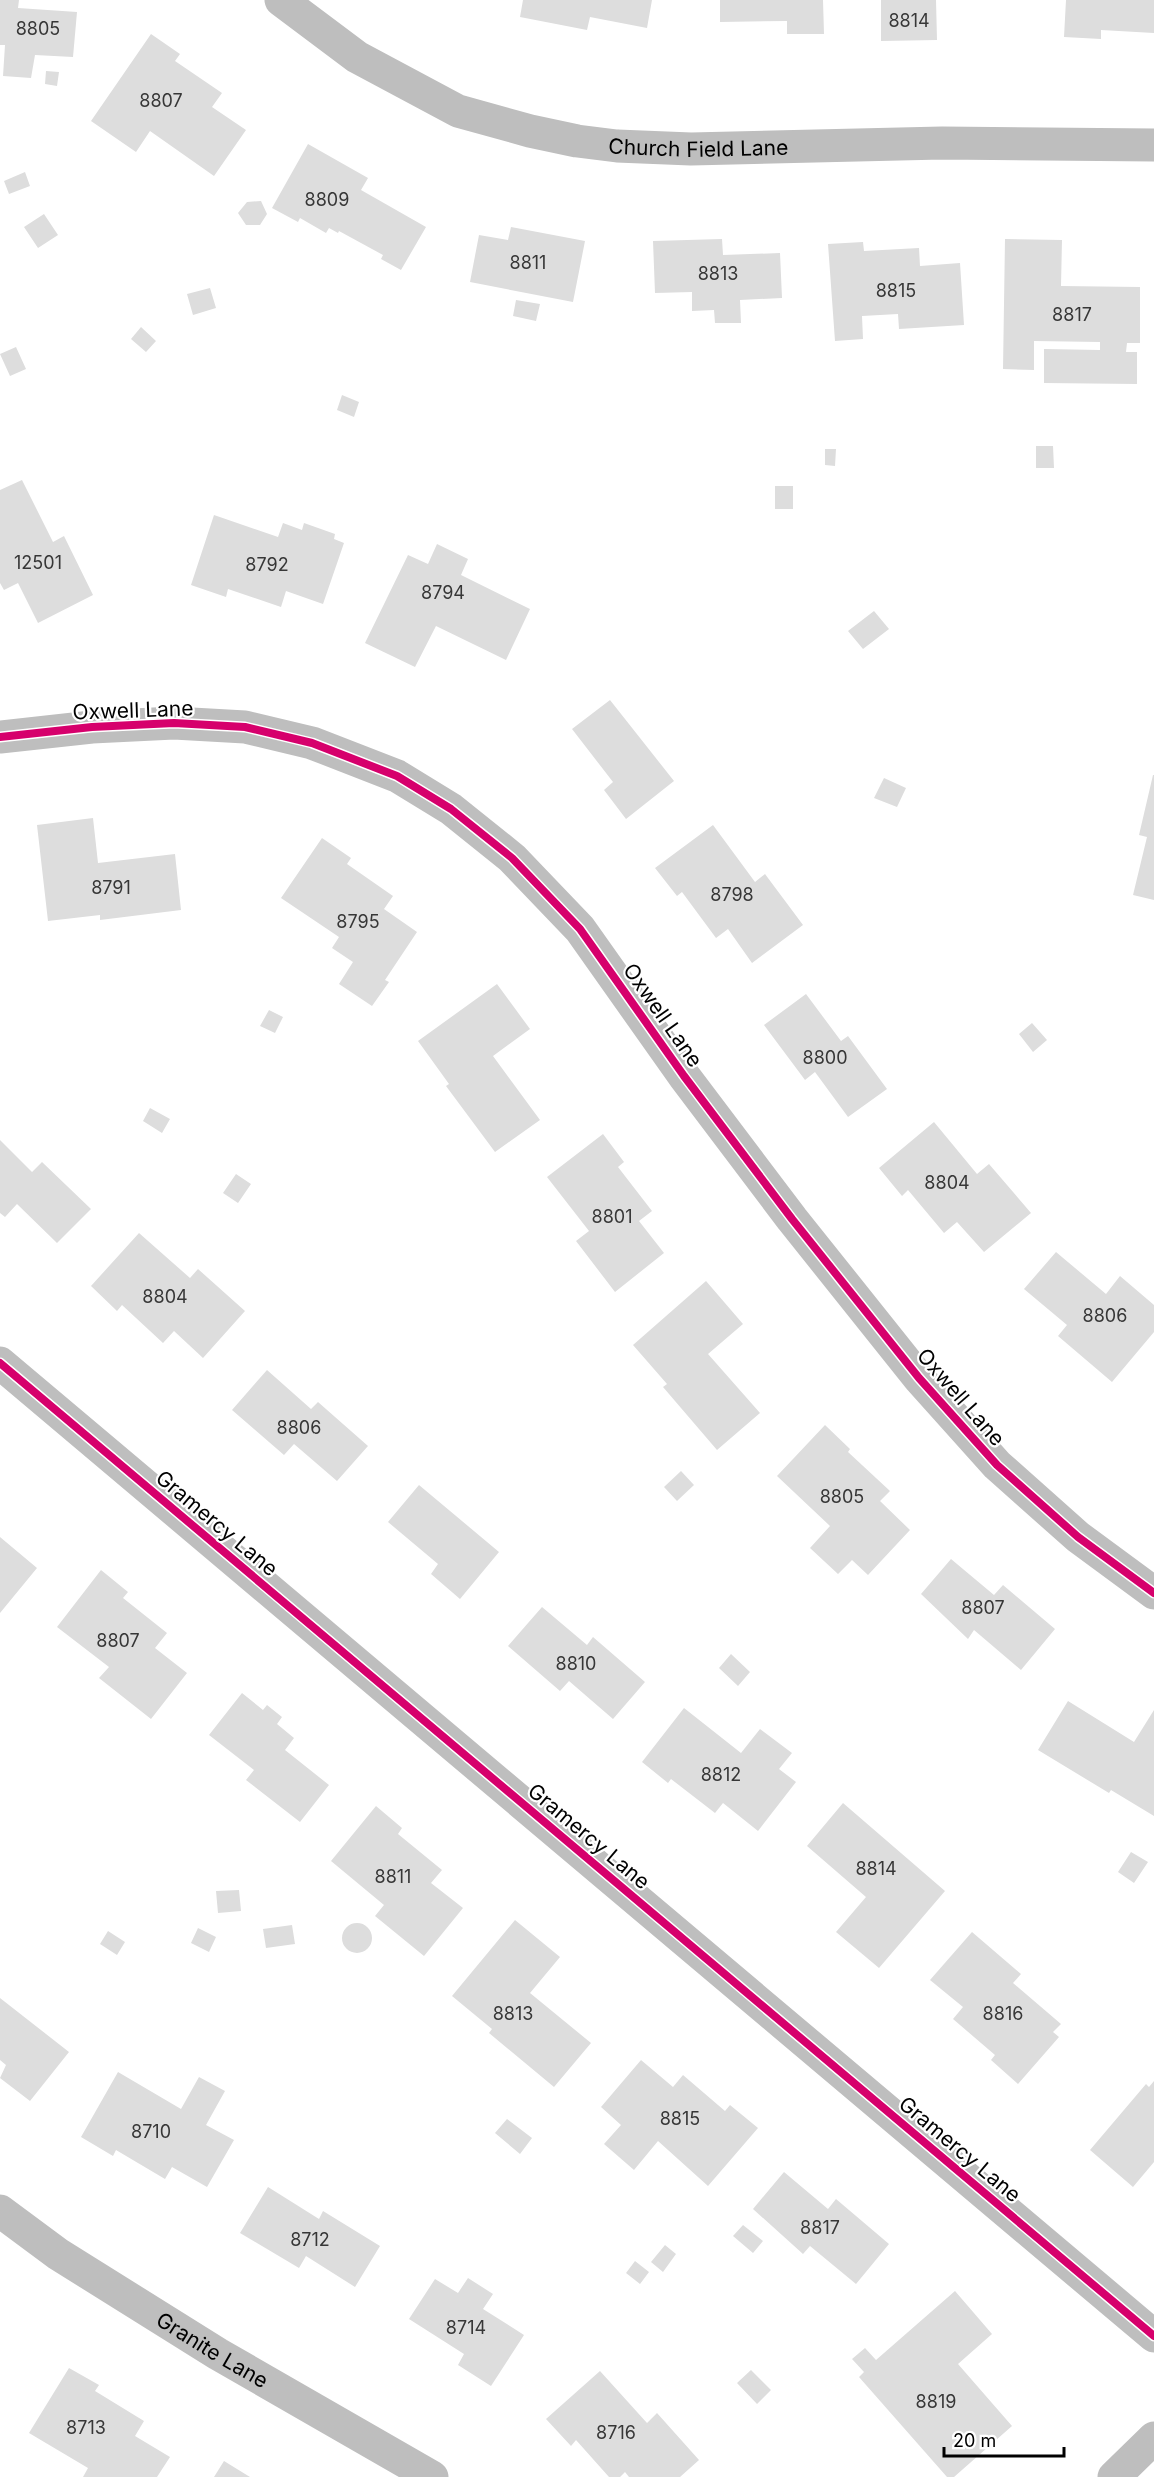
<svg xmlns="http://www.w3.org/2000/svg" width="1154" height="2477" font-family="Inter,sans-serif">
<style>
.building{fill:#ddd}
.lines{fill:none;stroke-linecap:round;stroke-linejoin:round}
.street{stroke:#bebebe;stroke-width:33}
.cycleway-casing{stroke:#fff;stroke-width:11}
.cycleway{stroke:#d6006c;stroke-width:8}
.labels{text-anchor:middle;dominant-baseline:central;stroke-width:4.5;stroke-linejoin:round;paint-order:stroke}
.number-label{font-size:18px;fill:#373737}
.street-label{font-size:21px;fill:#000;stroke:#fff}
</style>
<rect width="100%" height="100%" fill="#fff"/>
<path class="building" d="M0,0H19L18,8L77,12L73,57L35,55L31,78L3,76L5,45H0Z
M523,0H652L647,28L590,17L587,30L520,17Z
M720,0H823L824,34H787V21L720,22Z
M881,0H936L937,40L881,41Z
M1066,0H1154V33L1101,30V39L1064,37Z
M151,34L180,54L175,61L222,93L212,107L246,130L214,176L150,131L136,152L91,121Z
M46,71L59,72L57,86L45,84Z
M308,144L368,178L361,190L426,227L401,270L381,259L383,255L339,231L338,233L329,228L326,233L300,218L298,222L272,208Z
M25,172L30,186L9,194L4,181Z
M261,201L267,214L260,225H246L238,213L247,202Z
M44,214L58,235L38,248L24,227Z
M511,227L585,241L573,302L470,282L479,235L508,240Z
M722,239L723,255L780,253L782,298L740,300L741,323H715L714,310L692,311V292L655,293L653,241Z
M1005,239L1062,240L1061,286L1140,287V343H1127L1126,352H1137V384L1044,383V349L1100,350V342L1034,341V370L1003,369Z
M863,242L864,251L919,248L920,266L960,263L964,325L899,329L898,314L862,316L863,339L835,341L828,244Z
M210,288L216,308L193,315L187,294Z
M516,300L540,304L536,321L513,316Z
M141,327L156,341L146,352L131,339Z
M16,347L26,369L10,376L0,354Z
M342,395L359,402L354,417L337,410Z
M1036,446H1053L1054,468H1036Z
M825,449H836L835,466L825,465Z
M22,480L53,542L64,536L93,595L38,623L18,583L4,590L0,583V490Z
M775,486H793V509H775Z
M214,515L278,537L283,523L302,530L304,523L335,534L334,539L344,543L323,604L286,591L281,607L228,589L226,597L191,585Z
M437,544L468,559L461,575L530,609L506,660L436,626L415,667L365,643L408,555L428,564Z
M874,611L889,629L863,649L848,631Z
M610,700L674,781L626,819L604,790L613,782L572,729Z
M1153,775H1154V900L1133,895L1147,837L1139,835Z
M884,778L906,788L897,807L874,798Z
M93,818L98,863L175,854L181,910L100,920V915L48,921L37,825Z
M713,825L755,882L765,874L803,925L752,963L728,929L716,938L682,892L677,896L655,868Z
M322,838L351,858L347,864L393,896L384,909L417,932L385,980L389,982L372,1006L339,984L353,962L332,948L339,937L281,898Z
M497,984L530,1029L493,1056L540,1120L495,1152L446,1086L449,1084L418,1041Z
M806,994L841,1041L848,1036L887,1089L848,1117L815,1072L805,1080L764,1025Z
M269,1010L283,1017L275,1033L260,1026Z
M1032,1023L1047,1040L1033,1052L1019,1034Z
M150,1108L170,1119L162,1133L143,1121Z
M934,1122L977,1174L989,1164L1031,1213L984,1252L957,1222L944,1233L908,1190L902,1196L879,1168Z
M603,1134L624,1162L618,1167L652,1211L639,1221L664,1253L615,1292L576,1241L589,1231L547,1177Z
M0,1140L32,1172L42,1162L91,1209L57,1243L17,1204L5,1217L0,1213Z
M236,1174L251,1184L238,1203L223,1193Z
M139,1233L190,1278L198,1269L245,1311L203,1358L174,1331L163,1343L122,1305L117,1311L91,1286Z
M1056,1252L1106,1294L1120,1276L1154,1305V1332L1112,1382L1058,1336L1067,1325L1024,1289Z
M706,1281L743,1324L708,1354L760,1413L717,1450L663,1387L667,1384L633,1345Z
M267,1370L311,1409L318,1402L368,1446L337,1481L294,1444L284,1455L232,1410Z
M825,1425L850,1449L848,1452L890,1491L880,1501L910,1530L868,1575L852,1560L838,1574L810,1548L830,1526L777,1476Z
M681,1471L694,1485L677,1501L664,1487Z
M419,1485L499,1552L460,1599L431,1574L438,1564L388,1522Z
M0,1537L37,1568L0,1613Z
M951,1559L994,1595L1003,1585L1055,1629L1021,1670L974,1630L968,1639L921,1594Z
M101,1570L128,1592L123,1598L167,1633L155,1648L187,1673L151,1719L99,1678L109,1667L57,1627Z
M542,1607L587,1645L593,1637L645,1682L613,1719L569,1681L560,1691L508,1646Z
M731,1654L750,1672L738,1686L719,1668Z
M242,1693L263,1710L267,1705L282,1717L277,1724L294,1738L285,1750L329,1785L300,1822L246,1780L254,1770L209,1735Z
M1068,1701L1134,1742L1154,1710V1816L1111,1790L1109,1793L1038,1750Z
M684,1708L741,1753L760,1729L792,1753L779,1769L796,1782L758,1831L723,1803L715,1813L671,1779L668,1783L642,1762Z
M843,1803L945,1891L879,1968L836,1932L866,1897L807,1846Z
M376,1806L402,1828L398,1834L442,1870L431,1883L463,1908L424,1956L375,1916L384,1905L331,1861Z
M1131,1852L1148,1862L1134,1883L1118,1872Z
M239,1890L241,1911L218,1913L216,1891Z
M515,1920L560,1957L530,1993L591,2043L554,2087L489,2033L492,2029L452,1996Z
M342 1938a15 15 0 1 1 30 0a15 15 0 1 1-30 0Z
M292,1925L295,1944L266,1948L263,1929Z
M198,1928L216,1937L209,1952L191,1943Z
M108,1931L125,1942L117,1955L100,1944Z
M972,1932L1021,1974L1013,1983L1061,2024L1053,2032L1059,2037L1018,2084L991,2060L995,2055L953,2019L963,2007L930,1980Z
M0,1998L69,2052L30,2101L0,2078L6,2065L0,2060Z
M641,2060L673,2087L683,2075L725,2111L730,2105L758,2128L708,2186L658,2141L634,2170L604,2144L621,2125L601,2107Z
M118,2072L181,2109L199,2077L225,2091L206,2125L234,2140L207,2187L172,2167L165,2179L116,2150L113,2156L81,2137Z
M1154,2081V2162L1133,2187L1090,2150L1146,2084L1149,2087Z
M507,2119L532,2138L520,2154L495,2133Z
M784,2172L828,2209L836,2199L889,2244L856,2284L810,2246L803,2254L753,2209Z
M268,2187L319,2219L323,2211L380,2246L355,2287L306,2256L299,2268L240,2233Z
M743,2225L763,2241L753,2253L733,2236Z
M665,2245L676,2254L663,2272L651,2262Z
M635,2261L649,2272L640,2284L626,2273Z
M468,2278L493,2294L483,2309L524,2335L491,2386L458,2365L464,2354L409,2319L435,2279L458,2293Z
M955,2291L992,2334L958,2364L1012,2426L954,2477H947L859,2377L864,2372L852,2359L865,2348L876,2360Z
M69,2368L99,2385L95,2391L144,2421L135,2436L170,2457L157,2477H83L88,2468L29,2433Z
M751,2370L771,2390L757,2404L737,2383Z
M600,2371L647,2423L657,2413L699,2460L680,2477H629L625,2472L620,2477H609L576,2440L571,2446L546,2419Z
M224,2461L250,2477H214Z"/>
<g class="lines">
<g class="street">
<path id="s1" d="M281,0L357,57L458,111L530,131L577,141L617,146L691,149L942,143L1154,145"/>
<path d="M0,737L92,727L174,723L245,727L312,743L397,776L451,809L512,858L580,929L684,1076L792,1219L919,1378L997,1465L1078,1537L1154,1593"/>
<path d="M0,1363L1154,2336"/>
<path id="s2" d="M0,2211L58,2254L218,2354L432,2477"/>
<path d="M1114,2477L1154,2438"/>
</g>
<defs>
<path id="cycleway" d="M0,737L92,727L174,723L245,727L312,743L397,776L451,809L512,858L580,929L684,1076L792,1219L919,1378L997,1465L1078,1537L1154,1593
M0,1363L1154,2336"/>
</defs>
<use href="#cycleway" class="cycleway-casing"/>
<use href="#cycleway" class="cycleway"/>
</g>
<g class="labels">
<g class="number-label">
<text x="909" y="20">8814</text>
<text x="38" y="28">8805</text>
<text x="161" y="100">8807</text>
<text x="327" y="199">8809</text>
<text x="528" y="262">8811</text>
<text x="718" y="273">8813</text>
<text x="896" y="290">8815</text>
<text x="1072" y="314">8817</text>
<text x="38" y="562">12501</text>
<text x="267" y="564">8792</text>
<text x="443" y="592">8794</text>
<text x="111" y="887">8791</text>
<text x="732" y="894">8798</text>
<text x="358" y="921">8795</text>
<text x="825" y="1057">8800</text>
<text x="947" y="1182">8804</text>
<text x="612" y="1216">8801</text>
<text x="165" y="1296">8804</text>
<text x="1105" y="1315">8806</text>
<text x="299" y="1427">8806</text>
<text x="842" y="1496">8805</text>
<text x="983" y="1607">8807</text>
<text x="118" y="1640">8807</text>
<text x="576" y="1663">8810</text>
<text x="721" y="1774">8812</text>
<text x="876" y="1868">8814</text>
<text x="393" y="1876">8811</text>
<text x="513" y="2013">8813</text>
<text x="1003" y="2013">8816</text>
<text x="680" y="2118">8815</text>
<text x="151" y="2131">8710</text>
<text x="820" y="2227">8817</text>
<text x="310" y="2239">8712</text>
<text x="466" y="2327">8714</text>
<text x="936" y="2401">8819</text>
<text x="86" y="2427">8713</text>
<text x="616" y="2432">8716</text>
</g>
<g class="street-label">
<text stroke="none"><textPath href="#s1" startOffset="454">Church Field Lane</textPath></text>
<text transform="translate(133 710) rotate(-2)">Oxwell Lane</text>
<text transform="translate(663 1015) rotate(55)">Oxwell Lane</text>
<text transform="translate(961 1397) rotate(49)">Oxwell Lane</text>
<text transform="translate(217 1523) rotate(40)">Gramercy Lane</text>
<text transform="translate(589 1836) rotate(40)">Gramercy Lane</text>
<text transform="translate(960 2149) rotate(40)">Gramercy Lane</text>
<text stroke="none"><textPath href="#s2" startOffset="254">Granite Lane</textPath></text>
</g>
</g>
<path d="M944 2447v9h120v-9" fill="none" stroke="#000000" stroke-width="3"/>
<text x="953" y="2447" font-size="18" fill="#000000" stroke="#ffffff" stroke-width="4.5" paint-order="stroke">20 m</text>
</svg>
